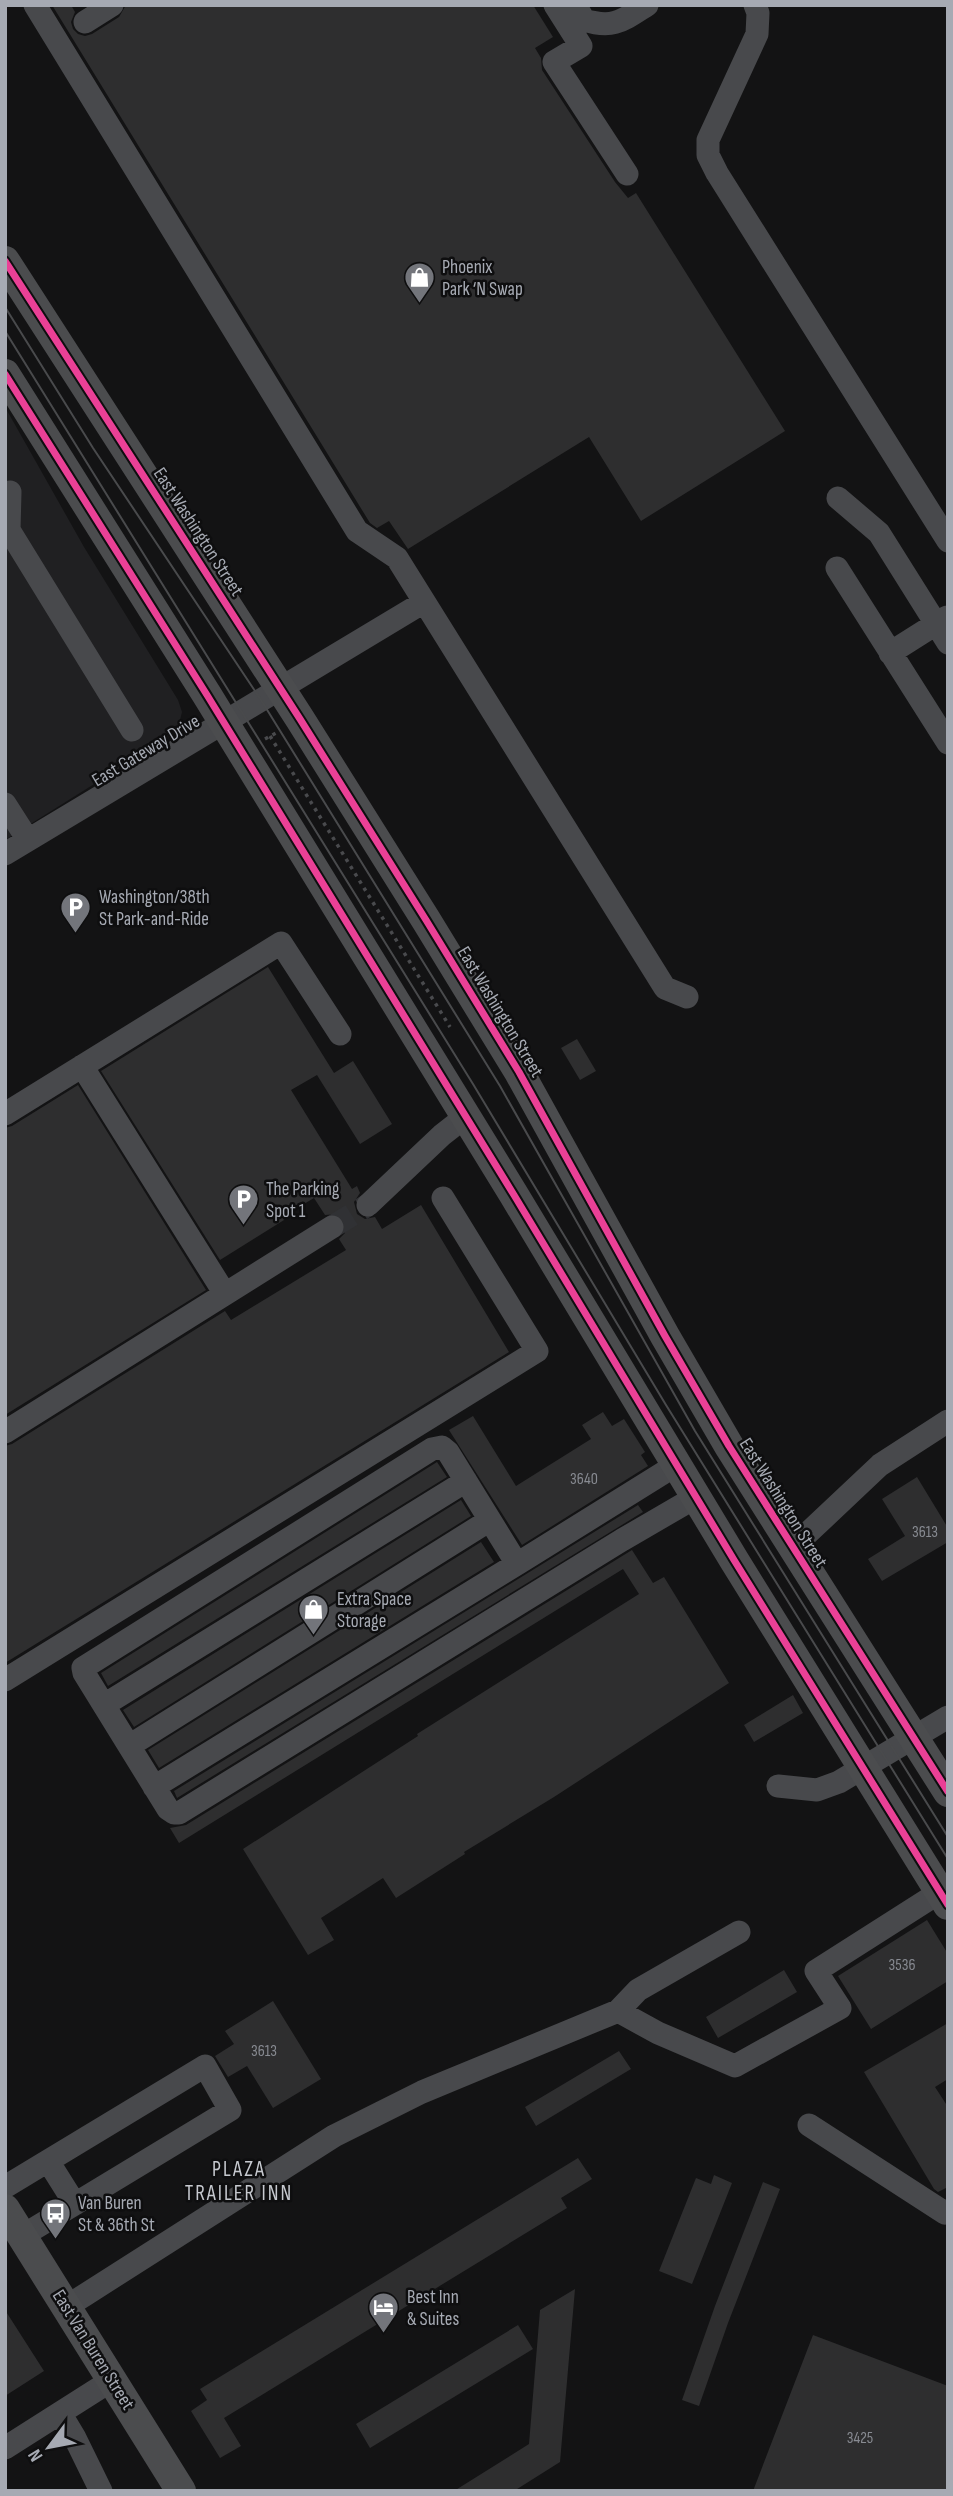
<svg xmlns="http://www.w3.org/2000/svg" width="953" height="2496" font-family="'Sofia Sans Condensed',sans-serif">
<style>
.built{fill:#202022}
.building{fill:#2e2e2f}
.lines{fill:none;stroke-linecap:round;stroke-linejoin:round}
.minor-tunnel{stroke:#303134;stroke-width:23;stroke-dasharray:23 11;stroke-linecap:butt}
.path{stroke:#494a4d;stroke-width:3.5;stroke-dasharray:3.5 5;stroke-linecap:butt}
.minor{stroke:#48494c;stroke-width:23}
.major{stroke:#4b4c4e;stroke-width:30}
.tram{stroke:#494a4c;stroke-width:2}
.cycleway-casing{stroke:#0e0e0f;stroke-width:11}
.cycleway{stroke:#ea4096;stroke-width:7}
.labels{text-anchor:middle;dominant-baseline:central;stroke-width:5;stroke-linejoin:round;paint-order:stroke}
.number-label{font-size:16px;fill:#888b92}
.poi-label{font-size:19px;fill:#a6aab3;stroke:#0e0e0f;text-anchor:start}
.street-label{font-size:19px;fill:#a6aab3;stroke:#0e0e0f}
.neighbourhood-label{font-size:21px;letter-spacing:2px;fill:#c6c9cf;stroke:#0e0e0f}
</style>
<rect width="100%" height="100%" fill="#131314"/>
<path class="built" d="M5,407L84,547L178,700L182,712L179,724L169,737L5,840Z"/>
<path class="building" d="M52,5H71L75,12L71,22L73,29L78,34L85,36L92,34L119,17L126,5H533L553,37L535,48L541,58L542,70L615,182L628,198L636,193L785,431L641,521L589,437L408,549L389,521L377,528L370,523Z
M268,967L334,1073L353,1061L392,1124L360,1144L317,1075L291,1090L352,1189L357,1186L360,1193L354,1202L357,1214L365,1219L375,1217L382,1229L421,1205L509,1352L5,1663V1446L12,1444L225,1311L231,1320L346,1250L339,1239L345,1233L344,1220L338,1214L325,1215L314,1198L282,1217L284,1220L220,1260L101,1071Z
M577,1039L596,1071L580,1080L561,1048Z
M78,1085L206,1290L5,1415V1128L12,1126Z
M603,1412L612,1426L624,1419L645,1452L641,1455L648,1466L522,1545L449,1430L473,1416L516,1486L591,1439L582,1425Z
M437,1462L447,1477L108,1686L101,1673Z
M917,1477L948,1528V1542L882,1581L868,1559L905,1536L882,1499Z
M461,1500L471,1516L134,1727L123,1710Z
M638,1505L643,1512L177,1798L174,1791Z
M481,1542L494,1562L159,1768L148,1750Z
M632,1550L653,1583L664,1577L729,1683L554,1797L464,1852L465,1854L396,1898L383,1878L321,1918L334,1940L308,1955L243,1849L418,1736L417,1734L639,1594L623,1569L179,1843L170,1828L186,1825Z
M793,1695L803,1713L754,1742L744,1725Z
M927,1920L948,1954V1981L871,2029L838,1976Z
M784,1970L797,1992L718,2038L706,2017Z
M273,2001L321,2079L273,2108L247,2066L228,2077L215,2056L234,2044L225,2031Z
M948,2023V2079L935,2087L948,2107V2187L938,2192L934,2189L864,2072Z
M619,2051L631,2069L536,2126L525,2107Z
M578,2158L592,2179L561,2198L567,2208L224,2418L241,2446L220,2458L191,2411L207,2400L200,2389Z
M714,2175L732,2183L692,2284L659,2271L696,2178L711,2184Z
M763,2182L780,2189L728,2323L699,2406L682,2400L715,2306Z
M575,2289L560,2462L514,2491H454L529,2444L540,2310Z
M5,2310L44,2371L5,2396Z
M518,2325L533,2349L370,2448L356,2424Z
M813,2335L948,2386V2491H753Z"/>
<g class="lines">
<path class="minor-tunnel" d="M332,1227L368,1205"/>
<path class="path" d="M270,736L450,1027
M265,739L276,733"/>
<path class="minor" d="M35,5L357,531L397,558L665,988L687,997
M555,5L581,46L554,62L627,174
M575,5L584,20C613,29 622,21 647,5
M755,5L758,13L757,34L708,140V155L717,173L948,541
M85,22L112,5
M10,492L9,530L132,730
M838,498L879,533L948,643
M837,568L948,743
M890,653L947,617
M5,804L28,840
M5,854L424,602
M82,1066L225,1294
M5,1114L281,943L340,1034
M368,1205L442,1135L465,1117
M5,1432L332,1227
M792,1548L880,1465L948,1421
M517,1564L676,1465
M5,1680L537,1351L443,1198
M104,1705L466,1481
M129,1746L490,1520
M778,1786L817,1790L839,1782L948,1717
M154,1787L517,1564L448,1452L442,1447L432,1449L83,1668L84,1673L168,1809L174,1813H179L622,1540L696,1497
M618,2011L638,1990L739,1932
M809,2125L945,2213L948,2211
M48,2161L75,2204
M5,2187L205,2066L230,2110L22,2236
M66,2307L334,2136L422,2092L618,2011L658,2033L735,2066L840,2008L816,1971L940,1892
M60,2413L75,2438L101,2491
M5,2448L112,2380"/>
<path class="major" d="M5,261L300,719L426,920L519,1072L665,1336L729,1446L948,1792
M5,374L207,695L514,1195L734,1560L948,1905
M5,2209L181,2491"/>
<path class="tram" d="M5,307L93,448L261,700L500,1086L695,1431L948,1837
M5,331L473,1084L666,1405L948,1859"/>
<defs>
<path id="cycleway" d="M5,261L300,719L426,920L519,1072L665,1336L729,1446L948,1792
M5,374L207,695L514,1195L734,1560L948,1905"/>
</defs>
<use href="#cycleway" class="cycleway-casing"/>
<use href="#cycleway" class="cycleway"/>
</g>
<defs>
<symbol id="shop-pin" viewBox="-11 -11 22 30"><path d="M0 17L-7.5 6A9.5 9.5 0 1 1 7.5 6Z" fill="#73757b" stroke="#0e0e0f"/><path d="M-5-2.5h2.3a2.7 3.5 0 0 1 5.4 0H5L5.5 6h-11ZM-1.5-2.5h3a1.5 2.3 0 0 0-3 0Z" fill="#fff"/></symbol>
<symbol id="parking-pin" viewBox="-11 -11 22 30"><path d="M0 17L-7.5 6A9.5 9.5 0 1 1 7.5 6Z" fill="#73757b" stroke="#0e0e0f"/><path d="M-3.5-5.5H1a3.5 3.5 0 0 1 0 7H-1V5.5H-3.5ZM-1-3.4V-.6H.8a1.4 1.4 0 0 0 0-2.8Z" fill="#fff"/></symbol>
<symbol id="bus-pin" viewBox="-11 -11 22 30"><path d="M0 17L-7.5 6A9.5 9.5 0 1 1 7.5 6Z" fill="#73757b" stroke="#0e0e0f"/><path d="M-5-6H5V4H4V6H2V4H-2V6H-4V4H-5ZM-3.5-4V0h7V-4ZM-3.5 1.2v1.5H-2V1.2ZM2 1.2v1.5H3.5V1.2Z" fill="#fff"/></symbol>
<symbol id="hotel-pin" viewBox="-11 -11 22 30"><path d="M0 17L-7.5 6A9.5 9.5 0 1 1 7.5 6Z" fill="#73757b" stroke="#0e0e0f"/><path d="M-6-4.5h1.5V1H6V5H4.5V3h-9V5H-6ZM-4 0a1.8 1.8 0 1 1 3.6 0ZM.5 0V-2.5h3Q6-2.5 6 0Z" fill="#fff"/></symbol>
</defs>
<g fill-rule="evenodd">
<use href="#shop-pin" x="402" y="260" width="35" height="47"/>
<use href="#parking-pin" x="58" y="890" width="35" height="47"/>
<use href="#parking-pin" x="226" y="1182" width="35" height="47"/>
<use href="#shop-pin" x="296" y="1592" width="35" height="47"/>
<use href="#bus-pin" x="38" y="2196" width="35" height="47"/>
<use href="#hotel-pin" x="366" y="2290" width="35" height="47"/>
</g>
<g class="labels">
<g class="number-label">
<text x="584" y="1479">3640</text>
<text x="925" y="1532">3613</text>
<text x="902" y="1965">3536</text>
<text x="264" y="2051">3613</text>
<text x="860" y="2438">3425</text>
</g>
<g class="poi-label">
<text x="442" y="267">Phoenix<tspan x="442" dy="22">Park ‘N Swap</tspan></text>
<text x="99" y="897">Washington/38th<tspan x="99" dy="22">St Park-and-Ride</tspan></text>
<text x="266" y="1189">The Parking<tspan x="266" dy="22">Spot 1</tspan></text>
<text x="337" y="1599">Extra Space<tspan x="337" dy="22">Storage</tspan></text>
<text x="78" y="2203">Van Buren<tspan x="78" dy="22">St &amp; 36th St</tspan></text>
<text x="407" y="2297">Best Inn<tspan x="407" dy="22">&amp; Suites</tspan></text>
</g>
<g class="street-label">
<text transform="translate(198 532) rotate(57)">East Washington Street</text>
<text transform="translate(146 751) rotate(-31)">East Gateway Drive</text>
<text transform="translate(500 1012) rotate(59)">East Washington Street</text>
<text transform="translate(783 1503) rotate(58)">East Washington Street</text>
<text transform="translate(93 2350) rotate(58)">East Van Buren Street</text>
</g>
<g class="neighbourhood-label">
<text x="239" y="2169">PLAZA<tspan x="239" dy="24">TRAILER INN</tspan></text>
</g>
</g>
<rect width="953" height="2496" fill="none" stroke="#a6aab3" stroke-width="14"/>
<g transform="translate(49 2447) rotate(238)" stroke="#0e0e0f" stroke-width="5" paint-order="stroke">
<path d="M0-5L12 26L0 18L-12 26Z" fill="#a6aab3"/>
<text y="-10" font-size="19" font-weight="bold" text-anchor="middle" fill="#a6aab3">N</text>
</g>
</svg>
